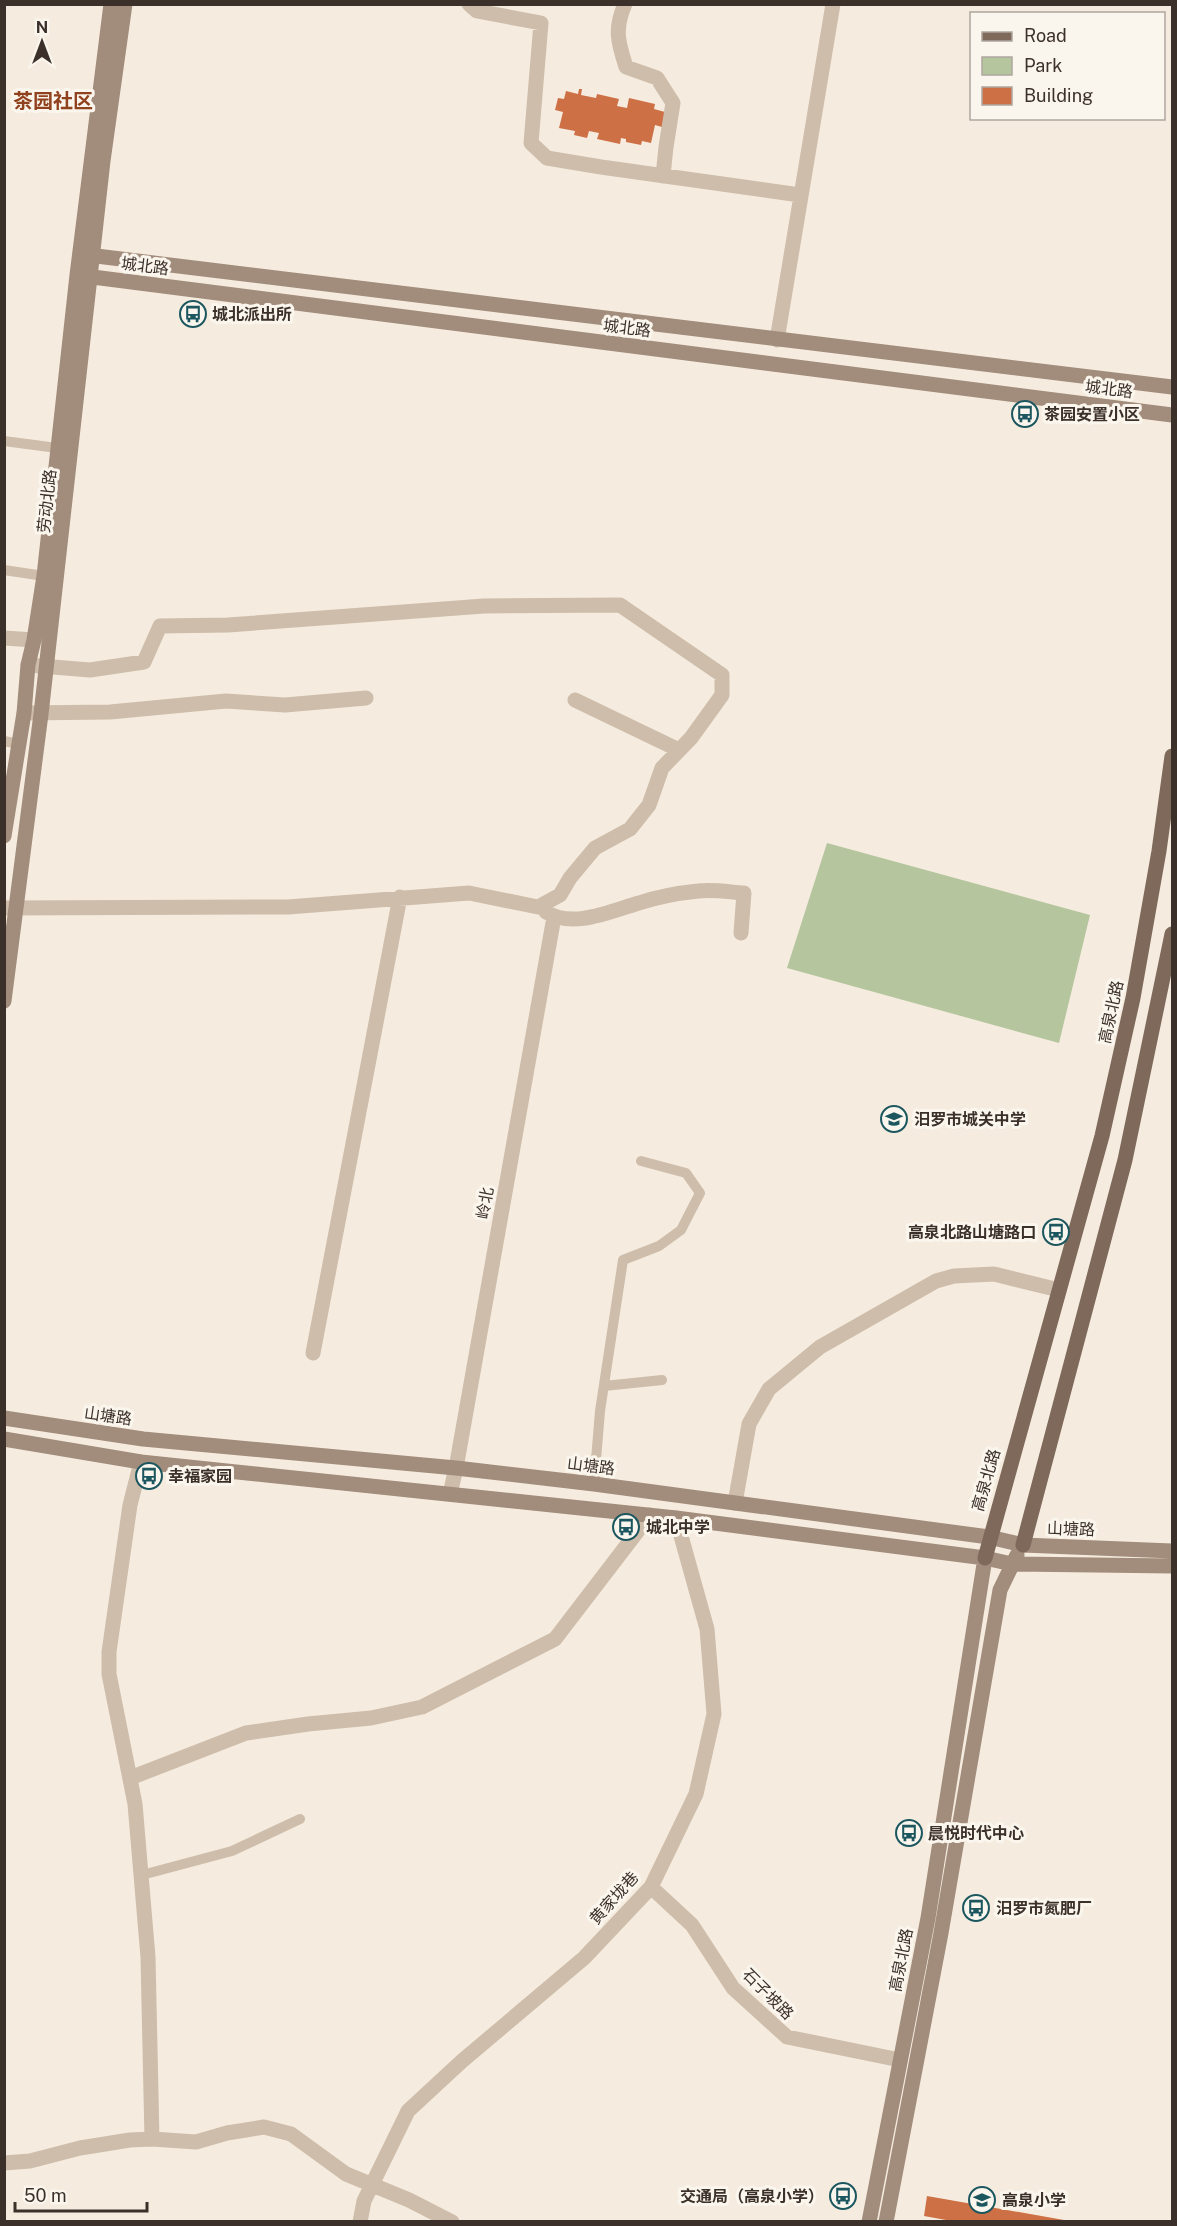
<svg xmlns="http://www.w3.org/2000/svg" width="1177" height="2226" font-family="'Public Sans','Noto Sans SC',sans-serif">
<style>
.green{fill:#b5c59e}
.building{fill:#cd7045}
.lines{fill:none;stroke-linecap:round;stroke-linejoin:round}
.lane{stroke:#cebdaa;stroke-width:10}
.street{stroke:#cebdaa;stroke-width:15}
.secondary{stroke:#a28c7b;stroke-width:15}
.primary{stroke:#7e695a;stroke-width:15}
.labels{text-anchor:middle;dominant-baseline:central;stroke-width:6;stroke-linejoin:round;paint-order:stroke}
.street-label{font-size:16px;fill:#3b312a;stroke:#fbf6ed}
.poi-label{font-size:16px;font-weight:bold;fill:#3b312a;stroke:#fbf6ed;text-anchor:start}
.quarter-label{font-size:20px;font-weight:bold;fill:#90411d;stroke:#fbf6ed}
</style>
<rect width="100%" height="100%" fill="#f5ecdf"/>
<path class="green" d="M827,843L1090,915L1059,1043L787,968Z"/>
<path class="building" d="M579,89H582L581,95L596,98L597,94L619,99L617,106L627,108L629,98L655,104L654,109L665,112L662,127L655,125L651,143L642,141L641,145L626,142V139L621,138L620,144L597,139L599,133L589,131L587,138L574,135L575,131L559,128L563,112L555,110L558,98L564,99L566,91L578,94Z
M927,2196L1064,2220V2222H957L924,2216Z"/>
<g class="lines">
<path class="lane" d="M4,441L57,448
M4,570L44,576
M4,741L19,744
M604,1386L662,1380
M594,1484L600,1411L623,1260L659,1246L681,1230L700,1193L686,1173L641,1161
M142,1875L232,1851L300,1819"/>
<path class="street" d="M469,4L477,11L541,23L531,143L547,158L601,167L800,195
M625,4C614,29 618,42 626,67L657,78L673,103L666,147L663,176
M777,340L833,4
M4,638L34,640
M575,700L679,750
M24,713L110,712L226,701L285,705L366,698
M4,908L288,907L469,893L538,907L560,895L570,878L595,848L630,829L649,805L662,768L691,738L722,695V675L620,605L484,606L228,625L160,626L144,662L90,670L28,665
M546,912C573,929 611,911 639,903C657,897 679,893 698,891C713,889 729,892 744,893L741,933
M313,1353L400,897
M141,1462L130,1505L109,1652V1674L135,1804L148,1957L152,2139
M450,1494L456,1468L554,917
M735,1503L749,1424L769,1389L820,1347L936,1281L954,1276L994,1274L1059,1290
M130,1778L246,1733L308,1724L371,1718L422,1707L555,1639L650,1515
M651,1887L692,1925L733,1988L787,2037L900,2060
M4,2163L30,2161L80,2148L130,2140L152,2139L196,2142L227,2133L264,2127L291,2134L346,2174L409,2200L452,2222
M360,2222L364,2201L408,2111L462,2061L584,1958L651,1887L696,1794L714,1714L707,1629L676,1518"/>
<path class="secondary" d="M80,254L1172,387
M77,275L1172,415
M4,836L24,713L28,665L34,640L44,576L77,275L111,4
M4,1001L41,714L103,161L125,4
M4,1418L143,1439L456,1468L594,1484L989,1537L1023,1545L1172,1551
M4,1439L141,1462L676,1518L985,1558L1012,1564L1172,1566
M869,2222L928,1918L985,1558
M886,2222L941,1933L1000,1590L1017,1555"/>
<path class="primary" d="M1023,1545L1125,1160L1172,934
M985,1558L1102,1136L1133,998L1159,851L1172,756"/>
</g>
<defs>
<symbol id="bus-ring" viewBox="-11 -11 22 22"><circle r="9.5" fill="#fbf6ed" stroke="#1c5760" stroke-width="1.5"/><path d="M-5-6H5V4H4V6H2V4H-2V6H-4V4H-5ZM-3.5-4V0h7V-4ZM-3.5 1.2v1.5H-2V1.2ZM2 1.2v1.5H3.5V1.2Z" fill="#1c5760"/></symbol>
<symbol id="school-ring" viewBox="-11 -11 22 22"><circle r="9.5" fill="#fbf6ed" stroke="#1c5760" stroke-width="1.5"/><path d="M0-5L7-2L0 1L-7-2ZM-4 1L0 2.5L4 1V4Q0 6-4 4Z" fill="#1c5760"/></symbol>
</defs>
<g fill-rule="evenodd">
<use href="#bus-ring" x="178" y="299" width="30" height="30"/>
<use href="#bus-ring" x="1010" y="399" width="30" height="30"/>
<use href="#school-ring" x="879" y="1104" width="30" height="30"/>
<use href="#bus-ring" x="1041" y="1217" width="30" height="30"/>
<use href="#bus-ring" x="134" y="1461" width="30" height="30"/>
<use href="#bus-ring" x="611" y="1512" width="30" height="30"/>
<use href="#bus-ring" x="894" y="1818" width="30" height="30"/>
<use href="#bus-ring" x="961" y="1893" width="30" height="30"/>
<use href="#bus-ring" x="828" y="2181" width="30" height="30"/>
<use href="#school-ring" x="967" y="2185" width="30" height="30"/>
</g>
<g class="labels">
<g class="street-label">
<text transform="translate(145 266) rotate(7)">城北路</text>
<text transform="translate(627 328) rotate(7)">城北路</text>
<text transform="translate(1109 389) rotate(7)">城北路</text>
<text transform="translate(47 501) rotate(-84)">劳动北路</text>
<text transform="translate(1111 1012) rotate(-78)">高泉北路</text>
<text transform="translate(485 1203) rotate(-80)">岭北</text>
<text transform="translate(108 1416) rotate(8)">山塘路</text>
<text transform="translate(591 1466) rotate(7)">山塘路</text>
<text transform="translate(986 1480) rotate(-74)">高泉北路</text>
<text transform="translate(1071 1529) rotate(2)">山塘路</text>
<text transform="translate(614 1898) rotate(-48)">黄家垅巷</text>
<text transform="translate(901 1960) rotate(-79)">高泉北路</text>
<text transform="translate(768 1994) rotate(45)">石子坡路</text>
</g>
<g class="poi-label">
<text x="212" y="314">城北派出所</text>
<text x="1044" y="414">茶园安置小区</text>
<text x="914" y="1119">汨罗市城关中学</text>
<text x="1036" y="1232" text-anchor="end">高泉北路山塘路口</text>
<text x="168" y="1476">幸福家园</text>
<text x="646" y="1527">城北中学</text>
<text x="928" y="1833">晨悦时代中心</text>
<text x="996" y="1908">汨罗市氮肥厂</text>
<text x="824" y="2196" text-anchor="end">交通局（高泉小学）</text>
<text x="1002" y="2200">高泉小学</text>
</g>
<g class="quarter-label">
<text x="53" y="101">茶园社区</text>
</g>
</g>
<rect width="1177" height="2226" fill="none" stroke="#3b312a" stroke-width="12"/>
<rect x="970" y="12" width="195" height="108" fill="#fbf6ed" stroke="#aea79f" stroke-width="1.5"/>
<rect x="982" y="32" width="30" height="9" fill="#7e695a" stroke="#aea79f" stroke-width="1.5"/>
<text x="1024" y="42" font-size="18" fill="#3b312a">Road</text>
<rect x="982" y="57" width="30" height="18" fill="#b5c59e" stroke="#aea79f" stroke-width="1.5"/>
<text x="1024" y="72" font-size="18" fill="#3b312a">Park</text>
<rect x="982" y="87" width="30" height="18" fill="#cd7045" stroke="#aea79f" stroke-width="1.5"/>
<text x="1024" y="102" font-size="18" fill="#3b312a">Building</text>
<g transform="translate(42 42)" stroke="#fbf6ed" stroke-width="4.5" paint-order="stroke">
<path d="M0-4.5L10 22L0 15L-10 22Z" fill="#3b312a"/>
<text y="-9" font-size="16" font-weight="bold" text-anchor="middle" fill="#3b312a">N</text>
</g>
<path d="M15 2202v9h132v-9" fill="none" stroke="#3b312a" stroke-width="3"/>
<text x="24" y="2202" font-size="18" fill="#3b312a" stroke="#fbf6ed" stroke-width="4.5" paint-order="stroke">50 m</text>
</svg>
